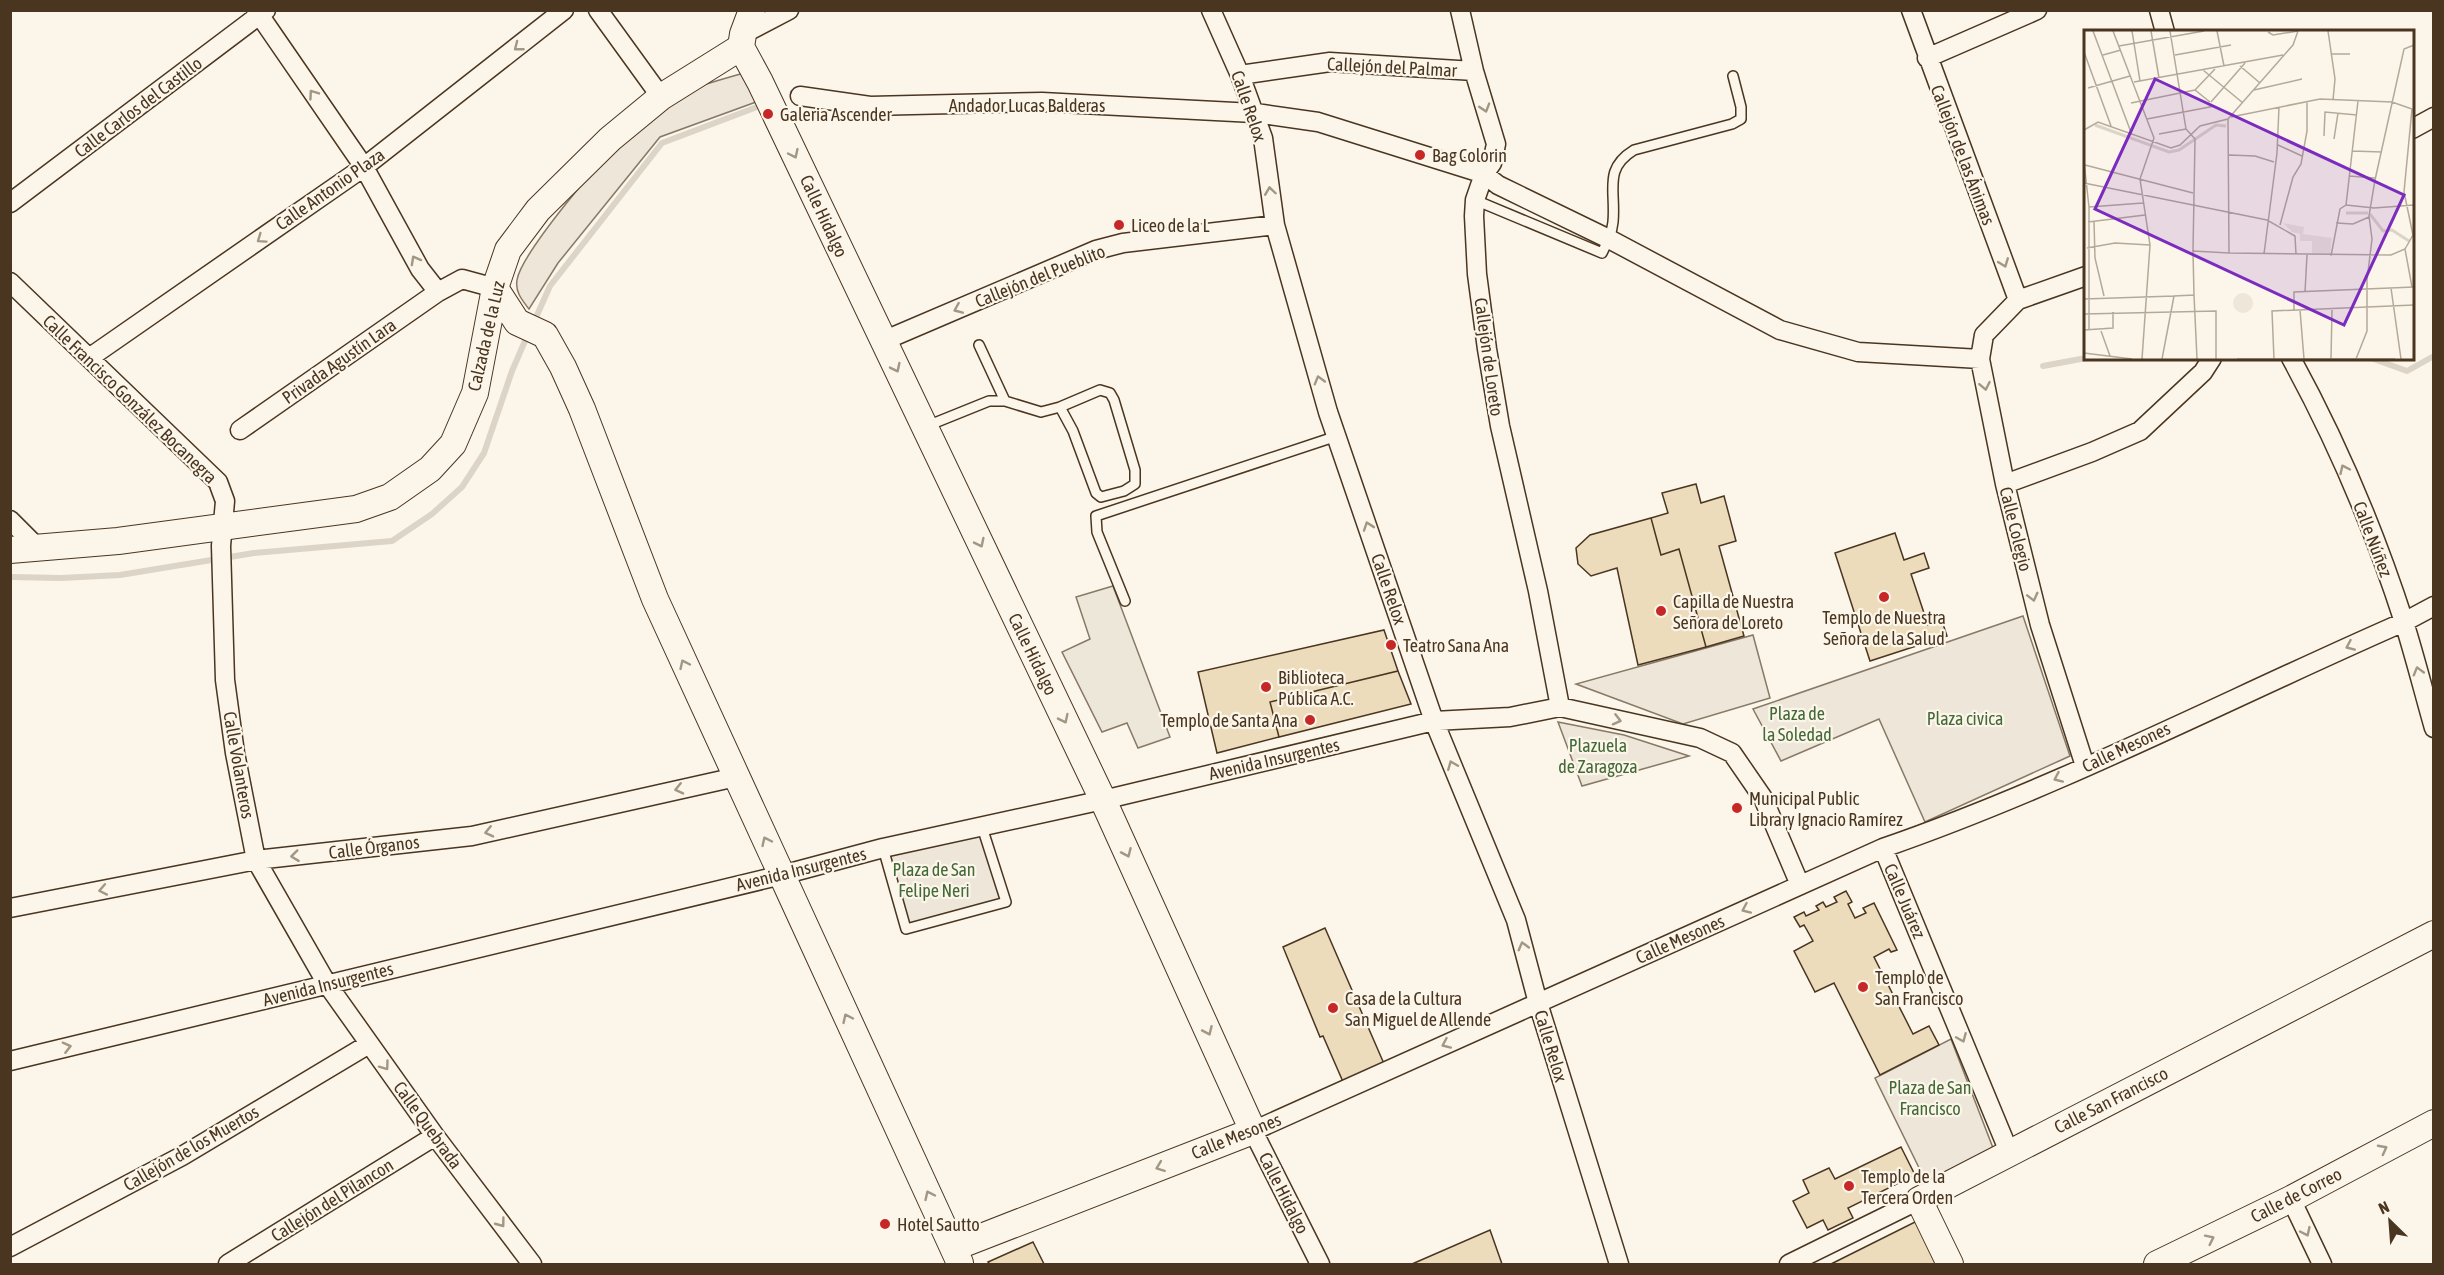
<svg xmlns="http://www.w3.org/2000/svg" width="2444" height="1275" font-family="'Asap Condensed',sans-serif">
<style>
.green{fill:#ede6d9;stroke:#887966;stroke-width:1.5}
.parking{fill:#ede7d9;stroke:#887966;stroke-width:1.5}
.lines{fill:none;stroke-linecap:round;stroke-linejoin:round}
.stream{stroke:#dcd4c6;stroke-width:6}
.building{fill:#ecdcbc;stroke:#4a3520;stroke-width:1.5}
.lane-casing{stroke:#4a3520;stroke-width:12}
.street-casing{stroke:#4a3520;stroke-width:21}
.secondary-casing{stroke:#4a3520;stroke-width:28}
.lane{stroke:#fbf6e9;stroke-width:9}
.street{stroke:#fbf6e9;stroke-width:18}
.secondary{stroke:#fbf6e9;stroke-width:26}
.oneway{stroke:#a29684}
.poi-dot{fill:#c62828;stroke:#fbf6e9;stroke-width:2}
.labels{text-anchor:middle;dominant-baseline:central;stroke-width:4.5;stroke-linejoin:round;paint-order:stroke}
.street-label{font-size:18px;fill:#4a3520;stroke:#fbf6e9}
.poi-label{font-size:18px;fill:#4a3520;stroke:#fbf6e9;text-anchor:start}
.park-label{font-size:18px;fill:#436837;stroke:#fbf6e9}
.inset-river{fill:none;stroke:#dcd4c6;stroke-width:3}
.inset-road{fill:none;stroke:#b4a999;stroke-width:1.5}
.view{fill:#7b2cbf;fill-opacity:0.15;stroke:#7b2cbf;stroke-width:3}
.inset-edge{fill:none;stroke:#4a3520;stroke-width:3}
</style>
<rect width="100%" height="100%" fill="#fbf6e9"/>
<path class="green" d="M743,73L756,102L660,137L558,263L529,309C522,300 515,292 517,280C521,253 607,152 630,131C643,120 680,94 695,88C711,82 728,78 743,73Z
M2023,616L2070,756L1925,822L1879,719L1781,761L1753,709Z
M1753,635L1770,698L1683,724L1576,684Z
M1558,722L1624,735L1689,756L1582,786Z
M982,827L1006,902L906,929L883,848Z
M1951,1039L1993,1148L1926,1182L1875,1078Z"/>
<path class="parking" d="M1113,586L1170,737L1138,748L1127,723L1102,732L1062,652L1090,639L1076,597Z"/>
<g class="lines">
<path class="stream" d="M534,322L550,286L662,143L757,107
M2371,358L2407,371L2434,356
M2043,366L2086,358
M10,577L61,578L120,575L254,553L392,541L432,514L462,487L484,453L512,371L528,334"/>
</g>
<path class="building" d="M1696,484L1701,503L1724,496L1736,541L1719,546L1744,636L1706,647L1679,549L1661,555L1651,518L1668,513L1662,493Z
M1651,518L1661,555L1679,549L1706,647L1638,665L1617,568L1591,576L1578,564L1576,548L1590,535Z
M1895,533L1904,560L1924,553L1929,568L1911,574L1928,625L1942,621L1947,636L1870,661L1835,553Z
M1384,630L1398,671L1270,702L1279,737L1217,753L1198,672Z
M1398,671L1411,704L1279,737L1270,702Z
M1846,891L1852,902L1848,904L1855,918L1866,913L1863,908L1874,903L1897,950L1891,952L1889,949L1874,957L1913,1034L1929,1026L1939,1045L1880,1075L1834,983L1815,992L1794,951L1813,941L1804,925L1800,927L1794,917L1804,912L1806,916L1819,910L1816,906L1823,902L1826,907L1837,902L1834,897Z
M1325,928L1385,1066L1344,1084L1323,1036L1320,1037L1283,947Z
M1901,1147L1915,1175L1848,1208L1853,1218L1828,1230L1823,1220L1807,1228L1793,1201L1809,1193L1803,1180L1829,1168L1835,1179Z
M1919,1220L1941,1264H1831Z
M1490,1230L1502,1264H1412Z
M1033,1242L1044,1264H990L988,1262Z"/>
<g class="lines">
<defs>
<path id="lane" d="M1475,200L1602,253C1607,243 1612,233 1613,222C1616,190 1603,169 1634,150L1732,124L1741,119V107L1733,76
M979,345L1005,401
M927,426L989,401H1005L1041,412L1060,407L1100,390L1110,393L1114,400L1135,470V484L1124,491L1101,497L1096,493L1073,431L1060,407
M1125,601L1097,532L1096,516L1337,436
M883,848L906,929L1006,902L982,827"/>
<path id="street" d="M256,10L364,167L420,269L438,292L462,279L495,288
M598,10L661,97
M1211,10L1240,75L1263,138L1275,225L1328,412L1434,721L1516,920L1538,1003L1619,1264
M1460,10L1474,71L1496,144L1492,163L1484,174L1475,200L1474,216L1477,274L1487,349L1500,426L1538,591L1560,707
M1911,10L2018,300
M2159,10L2165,32
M743,34L789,10
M1927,58L2037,10
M1240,75L1330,62L1474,71
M800,96L870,106L1042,102L1254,113
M1256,113L1318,122L1484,174L1498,185L1609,239L1780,330L1858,352L1980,359
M2412,129L2434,117
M10,203L266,10
M10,282L218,482L225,501L221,546L225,680L235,753L256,860L327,984L435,1136L532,1264
M883,341L1096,250L1123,243L1275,225
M89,358L364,167L564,10
M2291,358C2337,442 2375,532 2404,622C2415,657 2424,693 2434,728
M240,430L438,292
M2005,484L2092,452L2140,431L2203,372L2212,358
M10,520L38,548
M2085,766L2040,625L2005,484L1980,359L1984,335L2018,300L2086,276
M1883,848L2009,1152
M10,908L256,860L472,836L736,777
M10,1061L782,875L883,848L1103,800L1434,721L1510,717L1560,707L1700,738L1732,753L1763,798L1800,885
M2291,1199L2322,1264
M10,1247L182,1156L369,1044
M228,1264L435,1136
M1320,1264L1253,1131L1883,848C2062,786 2230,698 2404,622L2434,606
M1789,1264L1919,1200"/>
<path id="secondary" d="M741,47L760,82L1103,800L1253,1131L953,1248
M741,47L743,34L752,10
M495,288L517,322L545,335L563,367L582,409L655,599L960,1263
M10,550L118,541L356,509L390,497L430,469L453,444L475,393L495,288L508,250L538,210L610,139L661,97L741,47
M1950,1264L1919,1200L2434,934
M2157,1264L2291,1199L2434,1123"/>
</defs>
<use href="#lane" class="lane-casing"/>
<use href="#street" class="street-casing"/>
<use href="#secondary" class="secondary-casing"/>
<use href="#lane" class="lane"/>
<use href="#street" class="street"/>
<use href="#secondary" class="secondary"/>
</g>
<defs><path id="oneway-chevron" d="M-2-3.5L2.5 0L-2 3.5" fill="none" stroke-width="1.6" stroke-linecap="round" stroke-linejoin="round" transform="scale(1.5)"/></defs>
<g class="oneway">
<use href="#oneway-chevron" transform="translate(518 47) rotate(142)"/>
<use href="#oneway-chevron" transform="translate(313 94) rotate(-125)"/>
<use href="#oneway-chevron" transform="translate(1485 108) rotate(73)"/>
<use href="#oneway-chevron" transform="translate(794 154) rotate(65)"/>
<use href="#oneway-chevron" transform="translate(1270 191) rotate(-98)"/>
<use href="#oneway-chevron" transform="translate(261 239) rotate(145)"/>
<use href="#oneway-chevron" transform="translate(415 260) rotate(-119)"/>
<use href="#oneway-chevron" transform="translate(2004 263) rotate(69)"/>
<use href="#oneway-chevron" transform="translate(958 309) rotate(157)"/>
<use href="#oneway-chevron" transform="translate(896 368) rotate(64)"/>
<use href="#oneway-chevron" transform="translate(1319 380) rotate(-106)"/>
<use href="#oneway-chevron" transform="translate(1985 386) rotate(79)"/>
<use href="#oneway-chevron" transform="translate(2344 469) rotate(-115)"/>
<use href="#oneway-chevron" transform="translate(1368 526) rotate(-109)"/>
<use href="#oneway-chevron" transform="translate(980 543) rotate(64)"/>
<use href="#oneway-chevron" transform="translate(2033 597) rotate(76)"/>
<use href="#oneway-chevron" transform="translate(2350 646) rotate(156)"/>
<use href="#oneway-chevron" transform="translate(684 664) rotate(-115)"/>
<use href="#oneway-chevron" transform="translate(2418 671) rotate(-106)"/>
<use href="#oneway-chevron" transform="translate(1064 719) rotate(64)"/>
<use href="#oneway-chevron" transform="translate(1617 720) rotate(14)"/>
<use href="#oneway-chevron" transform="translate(1452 765) rotate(-112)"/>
<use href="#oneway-chevron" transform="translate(2058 778) rotate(156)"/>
<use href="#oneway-chevron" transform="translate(679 789) rotate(167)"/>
<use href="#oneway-chevron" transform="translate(489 832) rotate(167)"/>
<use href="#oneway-chevron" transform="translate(766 841) rotate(-115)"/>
<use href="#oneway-chevron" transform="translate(1127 853) rotate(66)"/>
<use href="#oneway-chevron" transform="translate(295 856) rotate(173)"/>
<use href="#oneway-chevron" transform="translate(103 890) rotate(169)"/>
<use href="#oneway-chevron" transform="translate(1746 909) rotate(156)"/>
<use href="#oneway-chevron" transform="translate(1523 946) rotate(-105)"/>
<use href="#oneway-chevron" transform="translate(847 1018) rotate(-115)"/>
<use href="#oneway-chevron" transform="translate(1208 1031) rotate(66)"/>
<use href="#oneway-chevron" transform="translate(1962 1038) rotate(67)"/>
<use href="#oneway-chevron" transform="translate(1446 1044) rotate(156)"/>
<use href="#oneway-chevron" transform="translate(67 1047) rotate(-14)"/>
<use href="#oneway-chevron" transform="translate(385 1066) rotate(54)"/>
<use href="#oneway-chevron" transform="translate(2383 1149) rotate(-28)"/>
<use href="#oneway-chevron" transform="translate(1160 1167) rotate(159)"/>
<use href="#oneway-chevron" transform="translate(929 1195) rotate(-115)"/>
<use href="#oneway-chevron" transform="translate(501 1223) rotate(53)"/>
<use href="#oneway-chevron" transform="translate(2306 1232) rotate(65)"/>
<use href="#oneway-chevron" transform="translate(2210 1239) rotate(-26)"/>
</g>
<g class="poi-dot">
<circle cx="768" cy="114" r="6"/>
<circle cx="1420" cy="155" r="6"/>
<circle cx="1119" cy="225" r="6"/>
<circle cx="1884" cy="597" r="6"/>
<circle cx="1661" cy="611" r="6"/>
<circle cx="1391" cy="645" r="6"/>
<circle cx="1266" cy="687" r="6"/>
<circle cx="1310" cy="720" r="6"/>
<circle cx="1737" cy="808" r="6"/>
<circle cx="1863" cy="987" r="6"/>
<circle cx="1333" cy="1008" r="6"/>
<circle cx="1849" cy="1186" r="6"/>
<circle cx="885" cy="1224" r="6"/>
</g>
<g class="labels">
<g class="street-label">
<text transform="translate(1392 67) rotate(3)">Callejón del Palmar</text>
<text x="1027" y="105">Andador Lucas Balderas</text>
<text transform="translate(1249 106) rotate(71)">Calle Relox</text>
<text transform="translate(138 107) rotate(-37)">Calle Carlos del Castillo</text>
<text transform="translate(1963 155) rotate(69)">Callejón de las Ánimas</text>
<text transform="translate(330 189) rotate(-35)">Calle Antonio Plaza</text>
<text transform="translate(824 216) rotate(65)">Calle Hidalgo</text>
<text transform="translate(1040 276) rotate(-22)">Callejón del Pueblito</text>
<text transform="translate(486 336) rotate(-77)">Calzada de la Luz</text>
<text transform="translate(1489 357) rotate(82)">Callejón de Loreto</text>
<text transform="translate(339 361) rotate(-35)">Privada Agustín Lara</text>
<text transform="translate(130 399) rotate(44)">Calle Francisco González Bocanegra</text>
<text transform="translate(2016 529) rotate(76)">Calle Colegio</text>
<text transform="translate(2373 539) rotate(69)">Calle Núñez</text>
<text transform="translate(1389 589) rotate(71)">Calle Relox</text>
<text transform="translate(1033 654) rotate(64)">Calle Hidalgo</text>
<text transform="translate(2126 747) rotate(-25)">Calle Mesones</text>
<text transform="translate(1274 759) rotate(-13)">Avenida Insurgentes</text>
<text transform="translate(239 765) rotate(80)">Calle Volanteros</text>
<text transform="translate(374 847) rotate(-7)">Calle Órganos</text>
<text transform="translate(801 869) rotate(-14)">Avenida Insurgentes</text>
<text transform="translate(1905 901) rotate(67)">Calle Juárez</text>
<text transform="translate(1680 939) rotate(-24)">Calle Mesones</text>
<text transform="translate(328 984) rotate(-14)">Avenida Insurgentes</text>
<text transform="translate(1551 1046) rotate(73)">Calle Relox</text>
<text transform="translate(2111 1100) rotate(-27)">Calle San Francisco</text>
<text transform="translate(428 1125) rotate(54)">Calle Quebrada</text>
<text transform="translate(1236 1136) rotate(-22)">Calle Mesones</text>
<text transform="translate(191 1148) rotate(-30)">Callejón de los Muertos</text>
<text transform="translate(1284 1193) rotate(63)">Calle Hidalgo</text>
<text transform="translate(2296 1195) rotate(-27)">Calle de Correo</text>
<text transform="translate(332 1200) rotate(-32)">Callejón del Pilancon</text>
</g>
<g class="poi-label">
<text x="780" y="114">Galeria Ascender</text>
<text x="1432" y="155">Bag Colorin</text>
<text x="1131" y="225">Liceo de la L</text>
<text x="1673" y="601">Capilla de Nuestra<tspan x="1673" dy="21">Señora de Loreto</tspan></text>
<text x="1884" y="617" text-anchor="middle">Templo de Nuestra<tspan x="1884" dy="21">Señora de la Salud</tspan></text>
<text x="1403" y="645">Teatro Sana Ana</text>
<text x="1278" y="677">Biblioteca<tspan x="1278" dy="21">Pública A.C.</tspan></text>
<text x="1298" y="720" text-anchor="end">Templo de Santa Ana</text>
<text x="1749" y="798">Municipal Public<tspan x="1749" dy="21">Library Ignacio Ramírez</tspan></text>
<text x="1875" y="977">Templo de<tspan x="1875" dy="21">San Francisco</tspan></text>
<text x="1345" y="998">Casa de la Cultura<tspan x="1345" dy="21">San Miguel de Allende</tspan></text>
<text x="1861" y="1176">Templo de la<tspan x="1861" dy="21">Tercera Orden</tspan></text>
<text x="897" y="1224">Hotel Sautto</text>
</g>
<g class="park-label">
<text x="1797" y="713">Plaza de<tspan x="1797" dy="21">la Soledad</tspan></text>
<text x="1965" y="718">Plaza civica</text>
<text x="1598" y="745">Plazuela<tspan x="1598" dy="21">de Zaragoza</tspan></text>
<text x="934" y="869">Plaza de San<tspan x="934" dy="21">Felipe Neri</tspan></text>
<text x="1930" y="1087">Plaza de San<tspan x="1930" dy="21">Francisco</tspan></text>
</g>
</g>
<g transform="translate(2084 30)">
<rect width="330" height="330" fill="#fbf6e9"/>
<path d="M199,193L220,197L219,204L248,208L246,224H228V211H216V204L208,202ZM149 273a10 10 0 1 1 20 0a10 10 0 1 1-20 0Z" fill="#ede6d9"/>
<path class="inset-river" d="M11,95L85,122L95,120L132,95L142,96M262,183H284M286,184L299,201L308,200L325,211"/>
<path class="inset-road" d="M9,1L48,105M29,1L70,108L56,149L66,215L58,329M48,1L56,51M67,1L75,48M86,1L102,99L111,109L109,221M133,1L140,36M244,1L251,49L249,70M184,2L189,5L214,1M35,16L120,1M0,22L27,96M247,24H266M19,25L37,20M91,25L147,15M156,36L176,53M119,40L159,73M50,52L199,25M4,58L46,46M111,60L126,72M111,60L131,39M170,60L218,49M127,72L161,33M47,73L111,60M63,89L131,76M144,89L209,15L214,1M0,100L14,92L87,118L96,115L116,96L144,89M75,104L102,99M240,106L241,82L273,85M250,109L254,83M194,115L218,126M268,121L298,122M145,125L171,126L190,132M0,132L5,177V300M1,135L109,163M265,146L291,148M0,153L183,190L211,206L212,224M262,175L274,71M262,175L290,178L330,175M5,177L59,173M10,191L11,228L20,266M4,192L61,185M252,193L269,194L285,187M196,195L209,147L217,134L223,101V71M3,218L31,213L66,215M321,219L328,257M145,223L307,225L321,219L329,205L320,162L328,79L308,72L236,69L147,87M180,224L193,123L195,77M247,226L256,179L262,175M307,258L317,329M221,262L223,225M110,265L113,329M0,269L90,266M210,280V262L330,257M216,280L220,329M0,284L132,281V329M0,300L29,298V282M17,301L26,326M0,323L48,329M247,328L248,280M78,329L90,266L110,265L109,221L145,223L144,89M153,329H311M190,329L188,281L330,275M272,329L283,301V250L288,209L285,186L291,150L320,19L330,15"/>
<path class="view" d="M71,49L320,165L260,295L11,179Z"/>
<rect width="330" height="330" class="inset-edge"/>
</g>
<rect width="2444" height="1275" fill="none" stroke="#4a3520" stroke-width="24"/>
<g transform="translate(2390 1221) rotate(335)" stroke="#fbf6e9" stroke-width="4.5" paint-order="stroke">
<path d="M0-4.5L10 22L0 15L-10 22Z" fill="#4a3520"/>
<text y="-9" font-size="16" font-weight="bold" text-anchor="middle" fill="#4a3520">N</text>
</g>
</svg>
